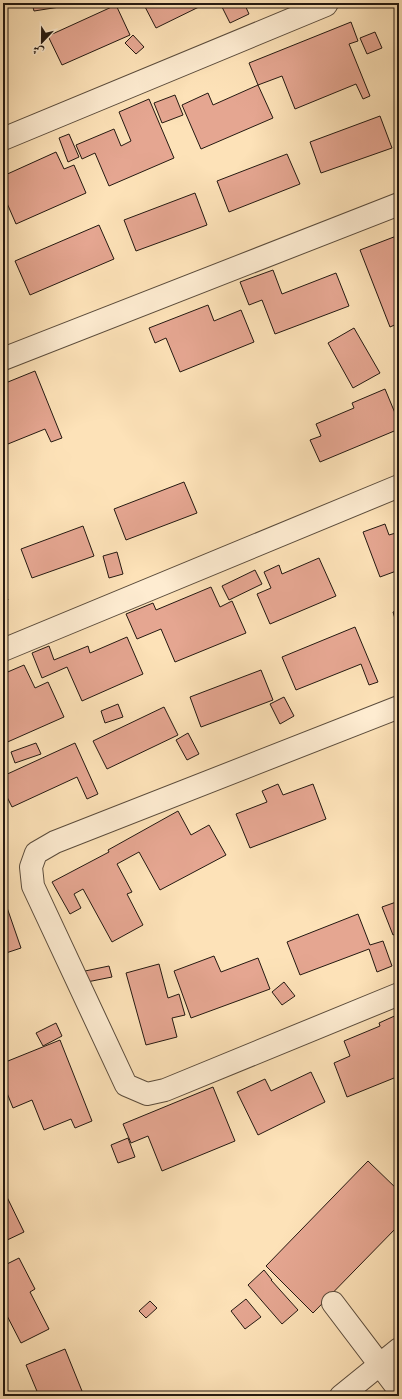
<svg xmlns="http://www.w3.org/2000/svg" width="402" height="1399" font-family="Alegreya,Amiri,serif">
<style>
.building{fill:#e5a691;stroke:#241911}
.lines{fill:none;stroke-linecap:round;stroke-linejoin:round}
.minor-casing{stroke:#5a4b3b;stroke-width:24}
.tertiary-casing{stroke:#5a4b3b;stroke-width:24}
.minor{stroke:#feecd1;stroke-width:22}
.tertiary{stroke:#feecd1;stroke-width:22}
</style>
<rect width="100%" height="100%" fill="#fde2b8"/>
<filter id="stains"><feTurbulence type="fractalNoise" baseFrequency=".005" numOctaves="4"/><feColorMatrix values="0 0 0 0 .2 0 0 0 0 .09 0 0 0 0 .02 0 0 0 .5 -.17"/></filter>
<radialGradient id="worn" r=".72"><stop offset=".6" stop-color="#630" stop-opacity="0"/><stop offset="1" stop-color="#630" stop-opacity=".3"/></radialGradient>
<path class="building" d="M32,3H66V6L34,11Z
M143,3H207L156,28Z
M220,3H244L249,14L230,23Z
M116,5L130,35L62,65L48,36Z
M351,22L358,41L349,44L370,96L363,99L356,84L295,109L282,76L258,85L249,63Z
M375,32L382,48L367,54L360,38Z
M133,35L144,47L136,54L125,43Z
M258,85L273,118L201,149L182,105L208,93L213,105Z
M175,95L183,115L162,123L154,103Z
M149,99L174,158L109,186L95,153L82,159L76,145L114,129L121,146L131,141L119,112Z
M380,116L392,148L321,173L310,142Z
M69,134L79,157L68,162L59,138Z
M56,152L64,169L74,165L86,193L16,224L3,194V176Z
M287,154L300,184L229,212L217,181Z
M195,193L207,225L136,251L124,220Z
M99,225L114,259L30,295L15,261Z
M399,235V323L390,327L360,250Z
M273,270L282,294L336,273L349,306L275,334L262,300L249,305L240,282Z
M208,305L214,321L241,310L254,342L180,372L166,338L155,343L149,328Z
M354,328L380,373L353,388L328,343Z
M35,371L62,438L51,442L45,429L3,446V384Z
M385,389L395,413L397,412L399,418V429L320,462L310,440L321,436L316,424L354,408L352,403Z
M184,482L197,513L126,540L114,509Z
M385,524L389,535L399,532V570L380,577L363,532Z
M83,526L94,556L32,578L21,549Z
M117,552L123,574L109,578L103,556Z
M319,558L336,596L270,624L257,594L271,588L264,572L279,565L282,574Z
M255,570L262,584L229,600L222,586Z
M3,587L8,600L3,602Z
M211,587L220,607L232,601L246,633L175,662L161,629L137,639L126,614L153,603L156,610Z
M399,610V632L393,612Z
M355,627L378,682L369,685L361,664L296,690L282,657Z
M127,637L143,674L82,701L67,667L42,678L32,653L49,646L54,660L88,646L90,653Z
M24,665L35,688L48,682L64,717L3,744V674Z
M261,670L273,700L201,727L190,697Z
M284,697L294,716L280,724L270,704Z
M118,704L123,717L105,723L101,711Z
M164,707L178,735L107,769L93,741Z
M188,733L199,754L187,760L176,740Z
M36,743L41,754L15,763L11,752Z
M75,743L98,794L87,799L77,777L12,807L3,789V776Z
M278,784L283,795L313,784L326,819L250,848L236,814L267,802L262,791Z
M178,811L191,835L209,825L226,855L160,890L139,852L117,864L132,892L127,894L143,925L112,942L83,889L74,894L81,908L70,914L52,882L109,852L108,850Z
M3,896L21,948L3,954Z
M399,901V933L393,935L382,907Z
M358,914L370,945L383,941L392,966L377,972L369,949L300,975L287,942Z
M214,956L221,972L258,958L270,989L191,1018L174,971Z
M159,964L168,998L179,994L185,1015L172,1018L177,1037L146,1045L126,973Z
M109,966L112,977L87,982L85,971Z
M284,982L295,996L282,1005L272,992Z
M399,1014V1076L347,1097L334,1063L350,1056L344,1041L380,1026L379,1023Z
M56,1023L62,1036L43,1046L36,1033Z
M60,1040L92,1121L75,1128L71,1119L44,1130L32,1100L13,1108L3,1083V1063Z
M311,1072L325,1102L258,1135L237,1092L265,1079L271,1091Z
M213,1087L235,1141L162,1171L148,1136L131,1143L123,1124Z
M128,1138L135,1157L118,1163L111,1145Z
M368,1161L399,1191V1225L313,1313L266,1266Z
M5,1193L24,1232L3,1242V1194Z
M19,1258L35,1289L30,1292L49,1329L21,1343L3,1308V1266Z
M264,1270L272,1280H271L298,1310L282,1324L248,1285Z
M246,1299L261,1317L245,1329L231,1311Z
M150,1301L157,1308L146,1318L139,1311Z
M65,1349L84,1396H39L26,1365Z"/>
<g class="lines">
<defs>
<path id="minor" d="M3,139L326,5L327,3
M3,359L399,204
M3,650L399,486
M399,707L55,842L36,853L31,867L33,886L126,1085L147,1094L165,1090L399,994"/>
<path id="tertiary" d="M333,1303L399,1390
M341,1396L399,1349"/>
</defs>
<use href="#minor" class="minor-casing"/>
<use href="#tertiary" class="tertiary-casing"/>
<use href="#minor" class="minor"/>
<use href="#tertiary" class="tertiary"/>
</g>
<rect width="402" height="1399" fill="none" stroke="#fde2b8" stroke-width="16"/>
<rect x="4" y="4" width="394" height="1391" fill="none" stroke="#241911" stroke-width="2"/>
<rect x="8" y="8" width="386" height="1383" fill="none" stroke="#241911"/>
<g transform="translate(42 42) rotate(202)" stroke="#feecd1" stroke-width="3" paint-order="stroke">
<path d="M0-3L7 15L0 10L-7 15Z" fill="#241911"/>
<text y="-6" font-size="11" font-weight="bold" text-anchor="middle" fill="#241911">ش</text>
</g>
<rect width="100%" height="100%" filter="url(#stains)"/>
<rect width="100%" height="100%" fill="url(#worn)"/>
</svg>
